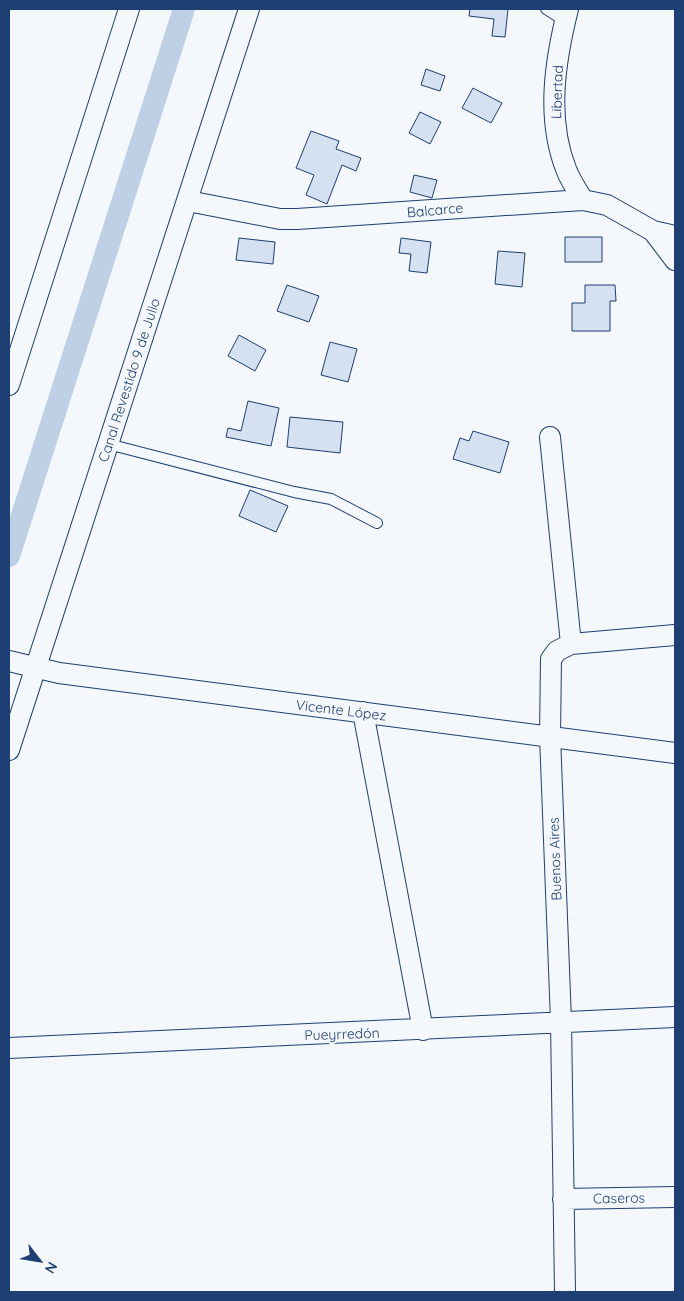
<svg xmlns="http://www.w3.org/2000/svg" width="684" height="1301" font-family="Quicksand,sans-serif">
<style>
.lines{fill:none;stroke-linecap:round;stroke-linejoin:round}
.canal{stroke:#bed0e5;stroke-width:22}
.building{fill:#d5e0f0;stroke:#1d3f73}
.lane-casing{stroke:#1d3f73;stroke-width:12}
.street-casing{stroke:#1d3f73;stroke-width:22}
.lane{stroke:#f4f7fb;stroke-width:10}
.street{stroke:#f4f7fb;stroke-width:20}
.labels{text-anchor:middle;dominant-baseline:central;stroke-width:4;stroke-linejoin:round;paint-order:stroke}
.street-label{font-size:14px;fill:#1d3f73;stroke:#f4f7fb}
</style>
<rect width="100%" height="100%" fill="#f4f7fb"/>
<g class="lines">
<path class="canal" d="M9,556L184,9"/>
</g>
<path class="building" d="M470,9H508L505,37L492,36L494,19L469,16Z
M426,69L445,76L440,91L421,85Z
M473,88L502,103L491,123L462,108Z
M420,112L441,122L430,144L409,133Z
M311,131L339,141L336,149L361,158L356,171L342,165L327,204L306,195L314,175L296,168Z
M414,175L437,180L432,198L410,192Z
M565,237H602V262H565Z
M239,238L275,242L273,264L236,260Z
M401,238L431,242L427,273L409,271L411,254L399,253Z
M498,251L525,253L522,287L495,284Z
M287,285L319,296L309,322L277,311Z
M585,285H615L616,301H610V331H572V303H585Z
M239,335L266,350L255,371L228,356Z
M330,342L357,349L348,382L321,375Z
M248,401L279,408L271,446L226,437L228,428L241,431Z
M290,417L343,422L340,453L287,447Z
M473,431L509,442L500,473L453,459L460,438L469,441Z
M250,490L288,506L276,532L239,516Z"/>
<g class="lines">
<defs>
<path id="lane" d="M546,9L565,21
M108,444L294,492L331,499L377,523"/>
<path id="street" d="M568,9C555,61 546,118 566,169C570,180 577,190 583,200
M188,201L280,219H297L583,200L607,205L653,231L675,236
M653,231L675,260
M9,385L129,9
M550,437L571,644L557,651L551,659L550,736L561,1021L565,1292
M571,644L675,635
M9,661L59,673L675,753
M363,712L423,1030
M9,750L249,9
M9,1048L675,1017
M563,1199L675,1197"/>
</defs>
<use href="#lane" class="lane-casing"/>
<use href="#street" class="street-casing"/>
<use href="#lane" class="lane"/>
<use href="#street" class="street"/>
</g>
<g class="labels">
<g class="street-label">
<text transform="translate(557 92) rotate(-88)">Libertad</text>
<text transform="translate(435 210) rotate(-5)">Balcarce</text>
<text transform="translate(129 380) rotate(-72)">Canal Revestido 9 de Julio</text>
<text transform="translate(341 710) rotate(7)">Vicente López</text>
<text transform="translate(555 859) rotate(-92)">Buenos Aires</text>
<text transform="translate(342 1034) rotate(-2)">Pueyrredón</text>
<text transform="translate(619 1198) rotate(-1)">Caseros</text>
</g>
</g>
<rect width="684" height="1301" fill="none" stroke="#1d3f73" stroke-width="20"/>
<g transform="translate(40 1261) rotate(121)" stroke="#f4f7fb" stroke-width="4" paint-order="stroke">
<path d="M0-4L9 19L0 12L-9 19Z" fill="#1d3f73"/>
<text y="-8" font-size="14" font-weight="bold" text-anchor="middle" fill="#1d3f73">N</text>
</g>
</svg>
